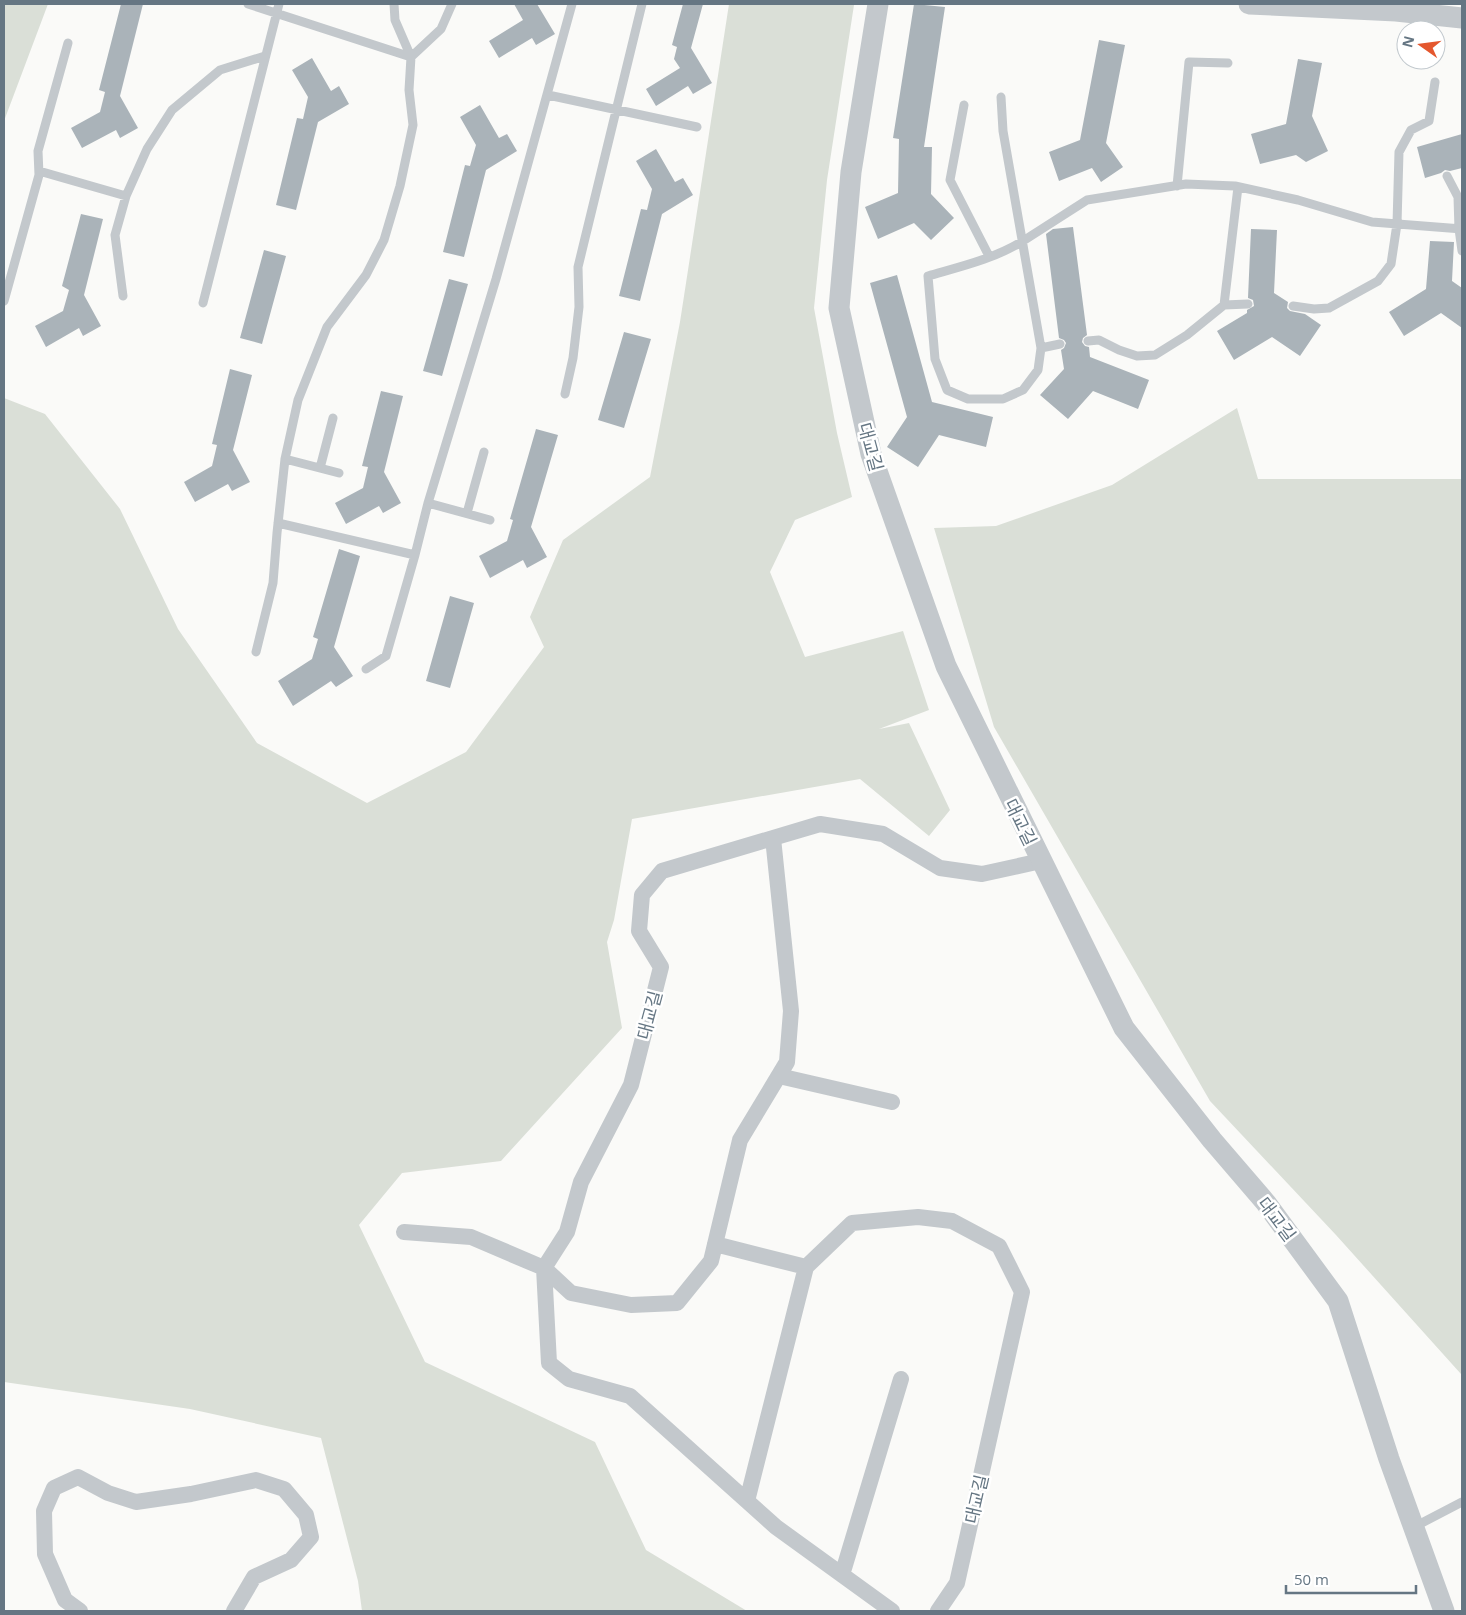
<svg xmlns="http://www.w3.org/2000/svg" width="1466" height="1615" font-family="'Open Sans','Noto Sans KR',sans-serif">
<style>
.green{fill:#dadfd7}
.building{fill:#aab3b9}
.lines{fill:none;stroke-linecap:round;stroke-linejoin:round}
.service{stroke:#c3c8cc;stroke-width:9}
.minor{stroke:#c3c8cc;stroke-width:16}
.tertiary{stroke:#c3c8cc;stroke-width:21}
.labels{text-anchor:middle;dominant-baseline:central;stroke-width:5;stroke-linejoin:round;paint-order:stroke}
.street-label{font-size:18px;fill:#657683;stroke:#fff}
</style>
<rect width="100%" height="100%" fill="#fafaf8"/>
<path class="green" d="M4,4H48L4,121Z
M729,4L854,5L827,180L814,308L837,433L852,497L795,520L770,572L805,657L903,631L929,710L879,729L909,723L950,810L929,836L860,779L632,819L614,920L607,942L622,1028L501,1161L402,1173L359,1225L425,1362L595,1442L646,1550L747,1611H362L358,1581L321,1438L190,1409L4,1382V398L45,414L120,509L178,629L257,743L367,803L466,752L544,647L530,617L563,540L650,477L680,322Z
M1237,408L1258,479H1462L1461,1374L1336,1235L1210,1101L994,727L934,528L996,526L1112,485Z"/>
<path class="building" d="M121,4H143L120,96L138,128L120,138L116,130L82,148L71,128L100,112L105,92L99,90Z
M514,4H537L555,34L536,45L532,38L499,58L489,41L523,20Z
M683,4H703L691,48L712,83L693,94L688,86L656,106L646,89L680,68L674,59L677,47L672,45Z
M914,4L945,7L924,147H932L931,194L954,218L931,240L914,223L878,239L865,207L898,193L899,139L893,138Z
M1099,40L1125,45L1106,143L1123,167L1101,182L1092,168L1059,181L1049,152L1080,140Z
M312,58L331,91L339,86L349,104L318,122L296,210L276,205L297,118L303,119L308,97L292,70Z
M1298,59L1322,63L1312,116L1328,151L1306,162L1296,155L1260,164L1251,134L1286,124Z
M480,105L499,138L507,134L517,151L486,170L464,257L443,252L465,165L470,166L476,145L460,117Z
M1462,134V168L1450,171L1445,170L1441,173L1425,178L1417,147Z
M656,149L675,182L683,178L693,195L662,214L640,301L619,296L641,209L647,210L652,189L636,161Z
M81,214L103,219L84,295L101,326L83,336L79,328L46,347L35,326L63,311L69,290L62,286Z
M1073,227L1087,335L1083,338L1082,342L1085,346L1089,347L1090,357L1149,380L1138,409L1093,391L1068,419L1040,395L1064,369L1061,350L1064,348L1066,343L1064,340L1059,338L1046,234L1053,229Z
M1251,229L1277,230L1274,293L1288,302L1287,308L1290,311L1305,314L1321,325L1300,356L1272,337L1234,360L1217,331L1247,313V310L1254,306L1253,300L1248,298Z
M1430,241L1454,242L1452,281L1462,288V328L1441,313L1404,336L1389,312L1426,289Z
M264,250L286,256L262,344L240,338Z
M897,275L932,402L993,417L986,447L939,435L918,467L887,447L907,417L870,283Z
M449,279L468,284L442,376L423,371Z
M624,332L651,339L624,428L598,420Z
M230,369L252,375L233,450L250,482L232,491L228,484L195,502L184,482L212,466L217,445L212,444Z
M381,391L403,396L384,472L401,503L383,513L379,506L346,524L335,503L363,488L368,467L362,466Z
M536,429L558,435L531,527L547,557L527,568L523,560L490,578L479,556L507,541L513,520L510,519Z
M339,549L360,556L334,647L353,676L336,687L331,681L293,706L278,681L312,659L318,639L313,637Z
M450,596L474,603L450,688L426,681Z"/>
<g class="lines">
<path class="service" d="M248,4L411,57
M411,57L441,29L452,4
M548,95L697,127
M1001,97L1003,131L1041,348L1038,370L1023,390L1003,399H968L947,390L935,359L928,276C959,267 994,259 1023,241L1087,200L1186,184L1235,186L1298,200L1372,222L1462,229
M964,105L950,180L989,256
M39,171L126,196
M1447,176L1458,197L1459,229L1462,251
M1177,186L1189,62L1228,63
M123,296L115,235L126,196L147,149L172,110L220,70L265,56
M4,301L39,175L38,151L68,43
M203,303L279,4
M1224,305L1248,304
M1293,306L1314,309L1329,308L1378,281L1391,264L1397,224L1399,152L1411,130L1429,121L1435,82
M1088,341L1099,340L1119,350L1137,356L1155,355L1187,335L1224,305L1238,187
M1041,348L1060,344
M565,394L573,358L579,307L578,267L642,4
M285,459L339,473
M320,468L333,418
M428,503L490,520
M467,513L484,452
M278,523L415,555
M256,652L273,583L277,533L285,459L298,400L327,327L366,275L384,240L400,186L413,125L409,90L411,57L395,20L394,4
M366,669L386,656L415,555L428,503L496,279L572,4
M1414,1527L1462,1502"/>
<path class="minor" d="M779,1076L892,1102
M404,1232L471,1237L544,1268L571,1293L631,1305L677,1303L711,1261L740,1140L787,1062L791,1011L773,838
M715,1244L806,1267
M747,1501L806,1267L852,1223L918,1217L952,1221L999,1246L1022,1292L957,1583L938,1611
M842,1575L901,1379
M80,1611L65,1600L45,1554L44,1511L54,1488L78,1477L108,1493L136,1502L191,1494L256,1480L284,1489L306,1515L311,1537L291,1560L254,1577L234,1611
M892,1611L776,1527L630,1396L569,1379L549,1363L544,1268L567,1232L581,1182L631,1085L661,967L639,931L642,895L662,871L820,824L883,834L940,868L982,874L1041,861"/>
<path class="tertiary" d="M878,4L851,172L839,308L871,454L946,666L1124,1028L1212,1140L1266,1203L1338,1301L1389,1459L1444,1611
M1249,4L1396,11L1462,18"/>
</g>
<g class="labels">
<g class="street-label">
<text transform="translate(871 447) rotate(75)">대교길</text>
<text transform="translate(1021 822) rotate(64)">대교길</text>
<text transform="translate(649 1015) rotate(-75)">대교길</text>
<text transform="translate(1277 1219) rotate(53)">대교길</text>
<text transform="translate(976 1499) rotate(-77)">대교길</text>
</g>
</g>
<rect width="1466" height="1615" fill="none" stroke="#657683" stroke-width="10"/>
<g transform="translate(1421 45) rotate(284)"><circle r="24" fill="#ffffff" stroke="#c1c8cd"/>
<path d="M0-4L9 19L0 12L-9 19Z" fill="#e4572e"/>
<text y="-8" font-size="14" font-weight="bold" text-anchor="middle" fill="#657683">N</text>
</g>
<path d="M1286 1585v8h130v-8" fill="none" stroke="#657683" stroke-width="2.5"/>
<text x="1294" y="1585" font-size="15" fill="#657683" stroke="#ffffff" stroke-width="4" paint-order="stroke">50 m</text>
</svg>
